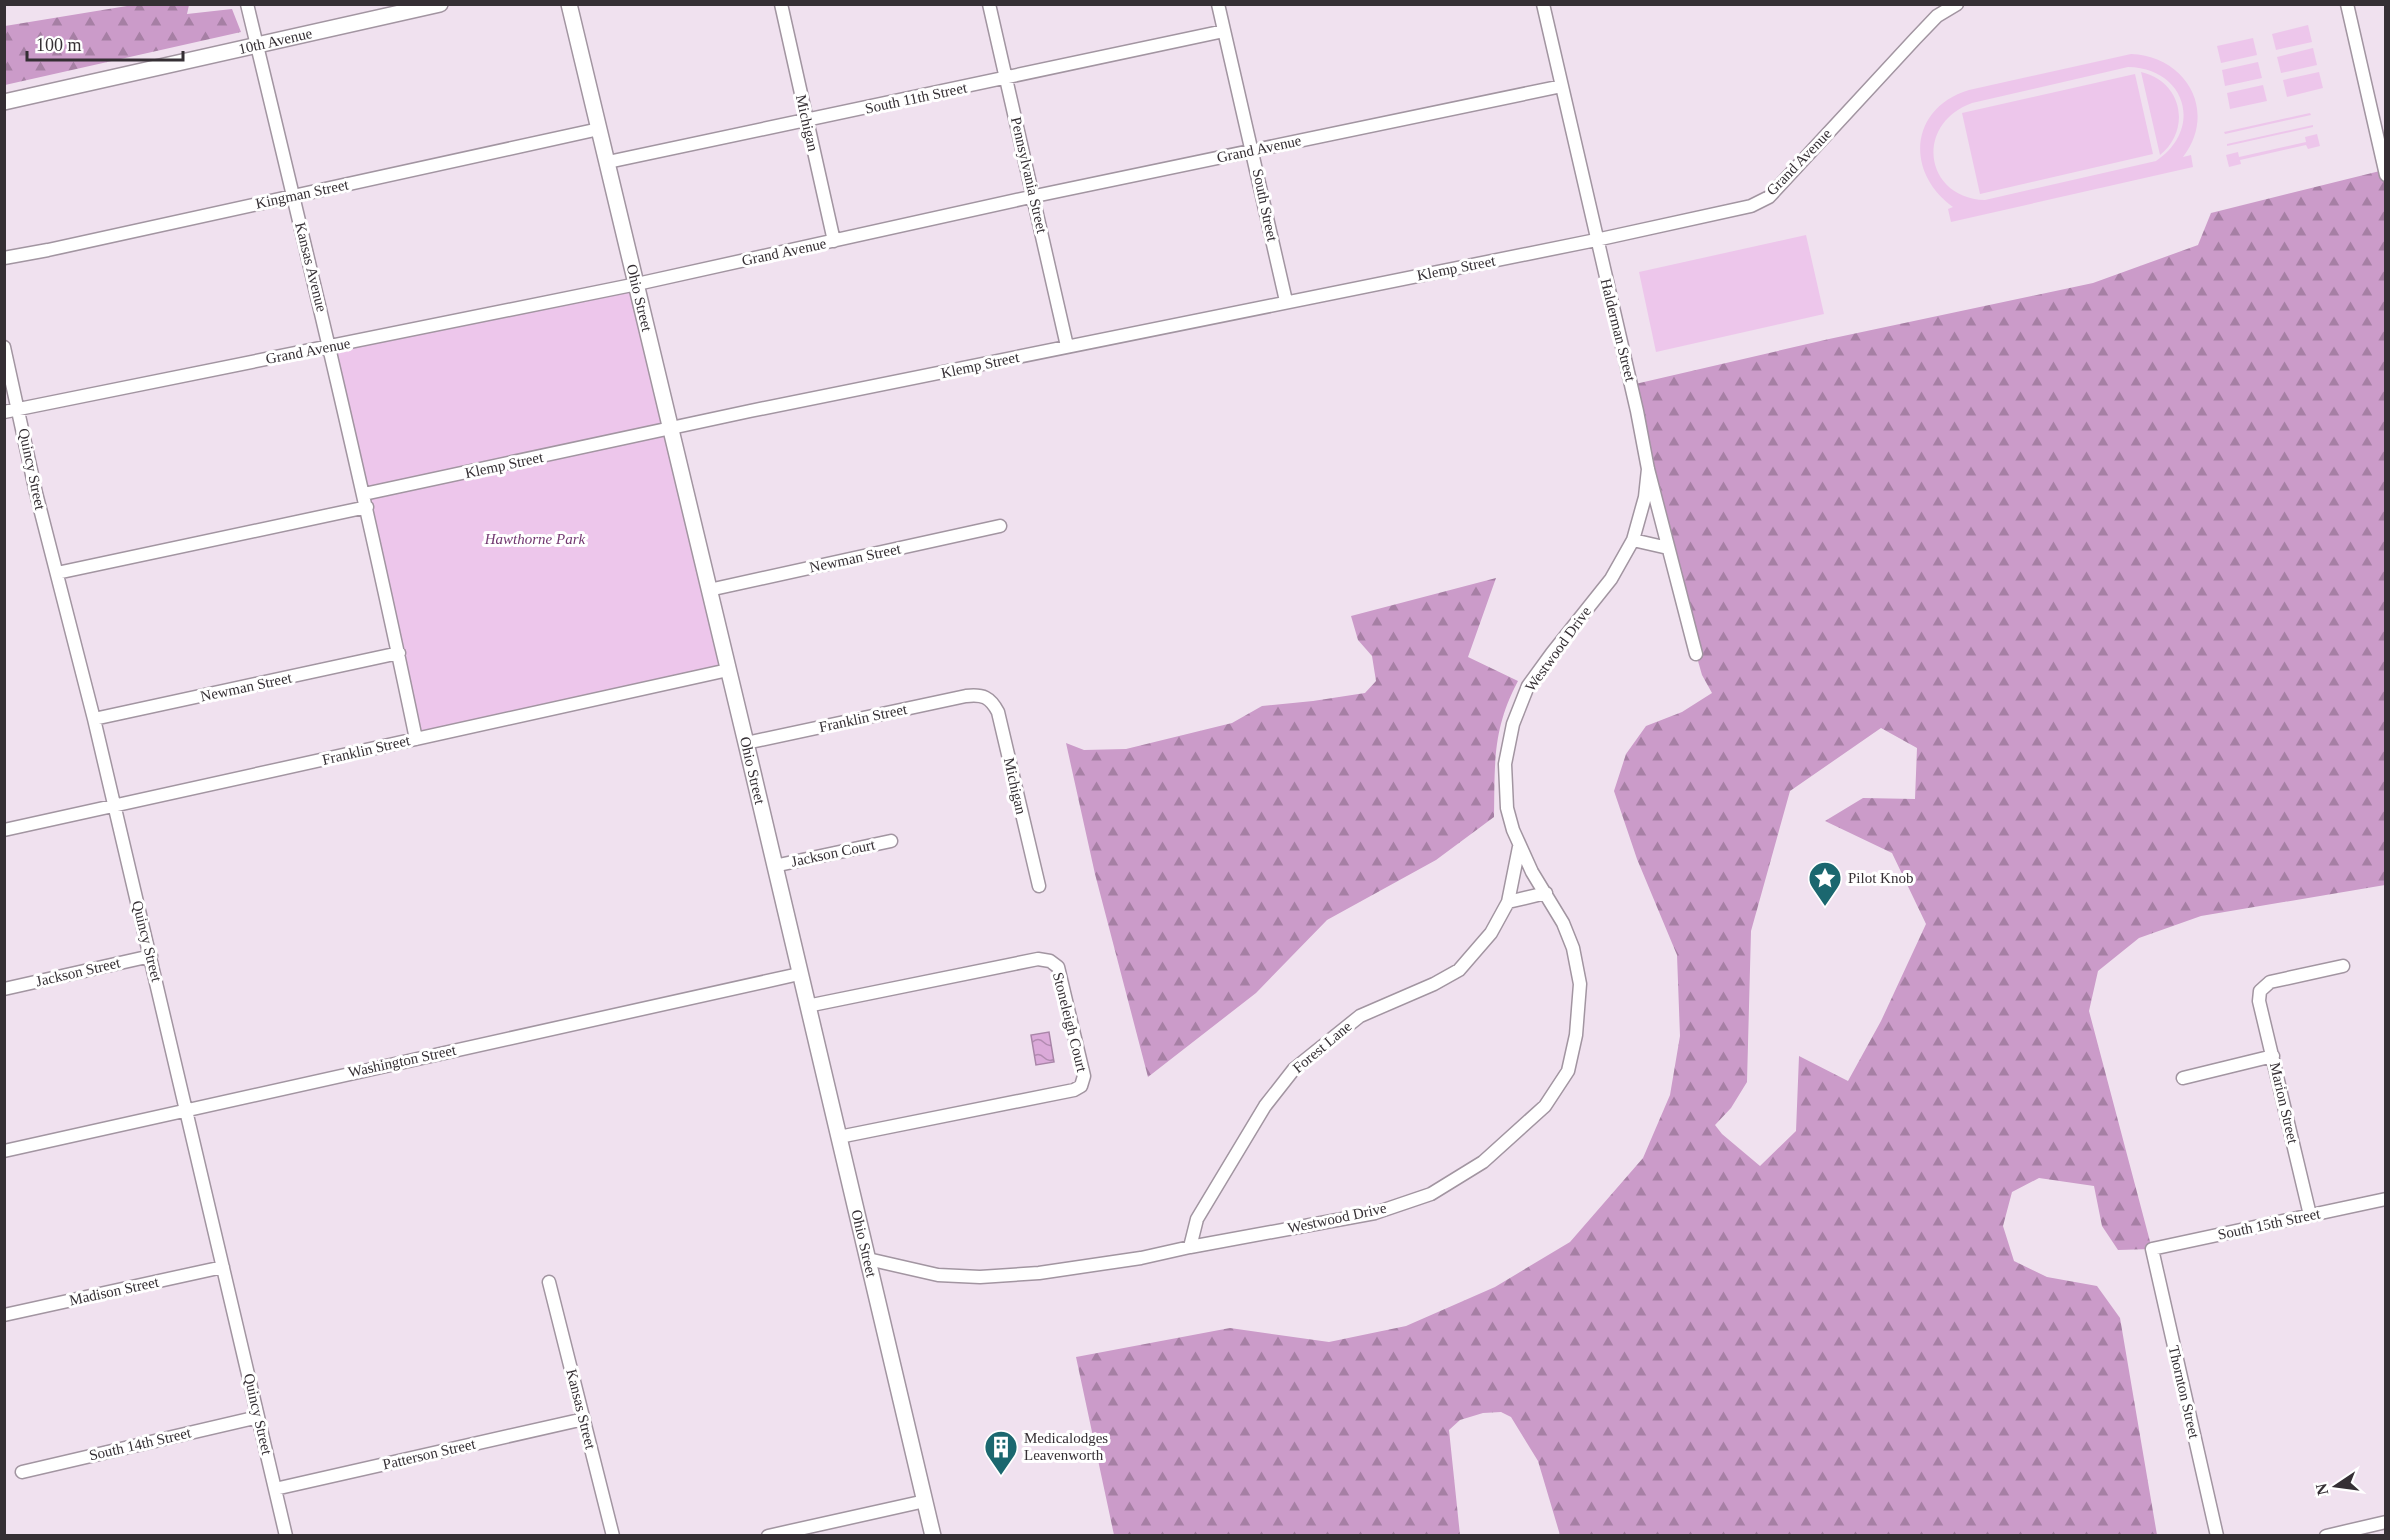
<svg xmlns="http://www.w3.org/2000/svg" width="2390" height="1540" font-family="Georgia,serif">
<style>
.forest{fill:url(#forest-firs);fill-rule:evenodd}
.park{fill:#edc6eb;fill-rule:evenodd}
.water{fill:url(#water-waves);stroke:#a985a8;stroke-width:1.5}
.lines{fill:none;stroke-linecap:round;stroke-linejoin:round}
.minor-casing{stroke:#a295a1;stroke-width:15}
.tertiary-casing{stroke:#a295a1;stroke-width:18}
.minor{stroke:#fff;stroke-width:12}
.tertiary{stroke:#fff;stroke-width:15}
.labels{text-anchor:middle;dominant-baseline:central;stroke-width:6;stroke-linejoin:round;paint-order:stroke}
.street-label{font-size:15px;fill:#352f34;stroke:#fff}
.park-label{font-size:15px;font-style:italic;fill:#713770;stroke:#fff}
.poi-label{font-size:15px;fill:#352f34;stroke:#fff;text-anchor:start}
</style>
<defs>
<pattern id="forest-firs" width="22" height="20" patternUnits="userSpaceOnUse" patternTransform="scale(1.5)"><rect width="22" height="20" fill="#cb9bc9"/><path d="M5 1l3.5 6h-7zM16 11l3.5 6h-7z" fill="#a67fa4"/></pattern>
<pattern id="water-waves" width="16" height="10" patternUnits="userSpaceOnUse" patternTransform="scale(1.5)"><rect width="16" height="10" fill="#dbaad9"/><path d="M0 5q4-4 8 0t8 0" fill="none" stroke="#b28bb1"/></pattern>
</defs>
<rect width="100%" height="100%" fill="#f0e1ef"/>
<path class="forest" d="M189,5L187,14L232,9L241,32L5,85V26L133,5Z
M2384,170L2385,885L2201,916L2139,938L2098,971L2089,1011L2152,1249L2118,1250L2102,1226L2094,1186L2039,1178L2012,1192L2003,1226L2014,1261L2047,1277L2097,1286L2120,1318L2157,1535H1560L1538,1461L1511,1417L1501,1412L1483,1413L1460,1420L1449,1430L1460,1535H1114L1076,1357L1230,1328L1329,1342L1406,1326L1495,1287L1570,1242L1643,1158L1670,1095L1680,1036L1677,955L1637,859L1614,791L1626,754L1646,726L1682,712L1712,693L1702,675L1696,654L1631,385L1829,339L2093,283L2198,245L2211,213ZM1881,728L1917,748L1915,799L1863,798L1825,821L1892,853L1926,924L1881,1021L1848,1081L1799,1056L1796,1131L1760,1166L1722,1134L1715,1125L1731,1108L1747,1082L1751,931L1790,791Z
M1496,578L1468,657L1518,681C1492,730 1495,764 1494,817L1436,860L1327,920L1256,993L1148,1077L1095,874L1066,743L1084,750L1126,749L1232,723L1262,706L1313,701L1365,693L1376,681L1372,656L1358,640L1351,616Z"/>
<path class="park" d="M2308,25L2312,42L2276,50L2272,34Z
M2253,38L2257,55L2221,63L2217,46Z
M2313,48L2317,65L2281,73L2277,57Z
M2131,54C2186,56 2218,111 2183,157L2191,155L2193,167L1951,222L1948,209L1953,207C1905,173 1909,108 1969,90ZM2128,67C2186,68 2204,129 2156,161L1985,200C1924,198 1914,124 1972,103Z
M2258,62L2262,78L2225,86L2222,70Z
M2141,72C2182,81 2192,129 2160,155Z
M2319,72L2323,88L2287,97L2283,80Z
M2135,74L2153,154L1980,194L1962,113Z
M2263,85L2267,101L2230,109L2227,93Z
M2310,113L2311,115L2225,134L2224,132Z
M2313,125V127L2227,146V144Z
M2317,134L2320,146L2308,149L2306,145L2240,160L2241,164L2229,167L2226,155L2238,152L2239,157L2306,142L2305,137Z
M1806,235L1824,314L1656,352L1639,272Z
M637,284L728,670L416,739L330,347Z"/>
<path class="water" d="M1049,1032L1054,1062L1036,1065L1031,1035Z"/>
<g class="lines">
<defs>
<path id="minor" d="M247,4C306,249 365,493 416,739
M781,4L834,241
M989,4L1067,346
M1218,4L1286,301
M1543,4L1637,411L1648,469L1696,654
M2347,4L2386,175
M608,162L1224,31
M4,258L48,250L599,129
M4,347L36,493L94,719L286,1536
M4,412L637,284L1035,196L1562,86
M364,494L750,411L1596,240L1751,206L1769,197L1915,39L1937,16L1957,4
M1633,540L1668,548
M57,573L367,507
M709,590L1000,526
M94,719L399,653
M746,743L966,696C983,694 990,697 998,712L1039,886
M4,830L728,670
M774,866L891,841
M1508,902L1546,893
M4,989L151,956
M807,1006L1038,959L1050,961L1058,967L1084,1076L1081,1086L1074,1090L839,1137
M2183,1078L2273,1056
M4,1151L799,974
M2310,1215L2259,1001L2260,991L2270,982L2343,966
M1190,1247L1197,1219L1265,1106L1294,1069L1360,1016L1434,984L1459,970L1491,933L1508,902L1519,847
M868,1259L938,1275L980,1277L1039,1273L1141,1258L1190,1247L1375,1213L1431,1194L1483,1162L1545,1106L1568,1071L1576,1035L1580,984L1573,948L1563,923L1532,872L1513,830L1507,808L1505,764L1513,724L1528,686L1552,653L1611,579L1633,540L1645,497L1648,469
M549,1282L613,1536
M4,1315L223,1267
M22,1472L258,1417
M275,1489L584,1419
M768,1536L925,1501
M2217,1536L2152,1249L2386,1199
M2326,1536L2386,1522"/>
<g id="tertiary">
<path id="s1" d="M569,4L746,743L933,1536"/>
<path id="s2" d="M4,102L440,4"/>
</g>
</defs>
<use href="#minor" class="minor-casing"/>
<use href="#tertiary" class="tertiary-casing"/>
<use href="#minor" class="minor"/>
<use href="#tertiary" class="tertiary"/>
</g>
<defs>
<symbol id="sight-pin" viewBox="-11 -11 22 30"><path d="M0 17L-7.5 6A9.5 9.5 0 1 1 7.5 6Z" fill="#1b676f" stroke="#fff"/><path d="M0-6L1.8-2.2L6-1.7L2.9 1.2L3.7 5.4L0 3.3L-3.7 5.4L-2.9 1.2L-6-1.7L-1.8-2.2Z" fill="#fff"/></symbol>
<symbol id="building-pin" viewBox="-11 -11 22 30"><path d="M0 17L-7.5 6A9.5 9.5 0 1 1 7.5 6Z" fill="#1b676f" stroke="#fff"/><path d="M-4-6H4V6H1V3H-1V6H-4ZM-2.5-4.3h1.7v1.8h-1.7ZM.8-4.3h1.7v1.8H.8ZM-2.5-1h1.7V.8h-1.7ZM.8-1h1.7V.8H.8Z" fill="#fff"/></symbol>
</defs>
<g fill-rule="evenodd">
<use href="#sight-pin" x="1806" y="859" width="38" height="52"/>
<use href="#building-pin" x="982" y="1428" width="38" height="52"/>
</g>
<g class="labels">
<g class="street-label">
<text stroke="none"><textPath href="#s2" startOffset="278">10th Avenue</textPath></text>
<text transform="translate(916 98) rotate(-12)">South 11th Street</text>
<text transform="translate(807 123) rotate(77)">Michigan</text>
<text transform="translate(1259 149) rotate(-12)">Grand Avenue</text>
<text transform="translate(1799 162) rotate(-46)">Grand Avenue</text>
<text transform="translate(1029 175) rotate(77)">Pennsylvania Street</text>
<text transform="translate(302 194) rotate(-12)">Kingman Street</text>
<text transform="translate(1265 205) rotate(78)">South Street</text>
<text transform="translate(784 252) rotate(-12)">Grand Avenue</text>
<text transform="translate(311 267) rotate(76)">Kansas Avenue</text>
<text transform="translate(1456 268) rotate(-11)">Klemp Street</text>
<text stroke="none"><textPath href="#s1" startOffset="302">Ohio Street</textPath></text>
<text transform="translate(1618 330) rotate(76)">Halderman Street</text>
<text transform="translate(308 351) rotate(-11)">Grand Avenue</text>
<text transform="translate(980 365) rotate(-12)">Klemp Street</text>
<text transform="translate(504 465) rotate(-12)">Klemp Street</text>
<text transform="translate(32 469) rotate(78)">Quincy Street</text>
<text transform="translate(855 558) rotate(-12)">Newman Street</text>
<text transform="translate(1558 649) rotate(-54)">Westwood Drive</text>
<text transform="translate(246 687) rotate(-12)">Newman Street</text>
<text transform="translate(863 718) rotate(-12)">Franklin Street</text>
<text transform="translate(366 750) rotate(-13)">Franklin Street</text>
<text stroke="none"><textPath href="#s1" startOffset="788">Ohio Street</textPath></text>
<text transform="translate(1015 786) rotate(77)">Michigan</text>
<text transform="translate(833 853) rotate(-12)">Jackson Court</text>
<text transform="translate(147 941) rotate(76)">Quincy Street</text>
<text transform="translate(78 972) rotate(-13)">Jackson Street</text>
<text transform="translate(1070 1022) rotate(76)">Stoneleigh Court</text>
<text transform="translate(1322 1047) rotate(-40)">Forest Lane</text>
<text transform="translate(402 1061) rotate(-12)">Washington Street</text>
<text transform="translate(2284 1103) rotate(77)">Marion Street</text>
<text transform="translate(1337 1218) rotate(-12)">Westwood Drive</text>
<text transform="translate(2269 1224) rotate(-12)">South 15th Street</text>
<text stroke="none"><textPath href="#s1" startOffset="1274">Ohio Street</textPath></text>
<text transform="translate(114 1291) rotate(-12)">Madison Street</text>
<text transform="translate(2184 1392) rotate(77)">Thornton Street</text>
<text transform="translate(581 1409) rotate(76)">Kansas Street</text>
<text transform="translate(258 1414) rotate(77)">Quincy Street</text>
<text transform="translate(140 1444) rotate(-13)">South 14th Street</text>
<text transform="translate(429 1454) rotate(-13)">Patterson Street</text>
</g>
<g class="park-label">
<text x="535" y="539">Hawthorne Park</text>
</g>
<g class="poi-label">
<text x="1848" y="878">Pilot Knob</text>
<text x="1024" y="1438">Medicalodges<tspan x="1024" dy="17">Leavenworth</tspan></text>
</g>
</g>
<rect width="2390" height="1540" fill="none" stroke="#352f34" stroke-width="12"/>
<g transform="translate(2336 1486) rotate(257)" stroke="#ffffff" stroke-width="4.5" paint-order="stroke">
<path d="M0-4.5L10 22L0 15L-10 22Z" fill="#352f34"/>
<text y="-9" font-size="16" font-weight="bold" text-anchor="middle" fill="#352f34">N</text>
</g>
<path d="M27 51v9h156v-9" fill="none" stroke="#352f34" stroke-width="3"/>
<text x="36" y="51" font-size="18" fill="#352f34" stroke="#ffffff" stroke-width="4.5" paint-order="stroke">100 m</text>
</svg>
